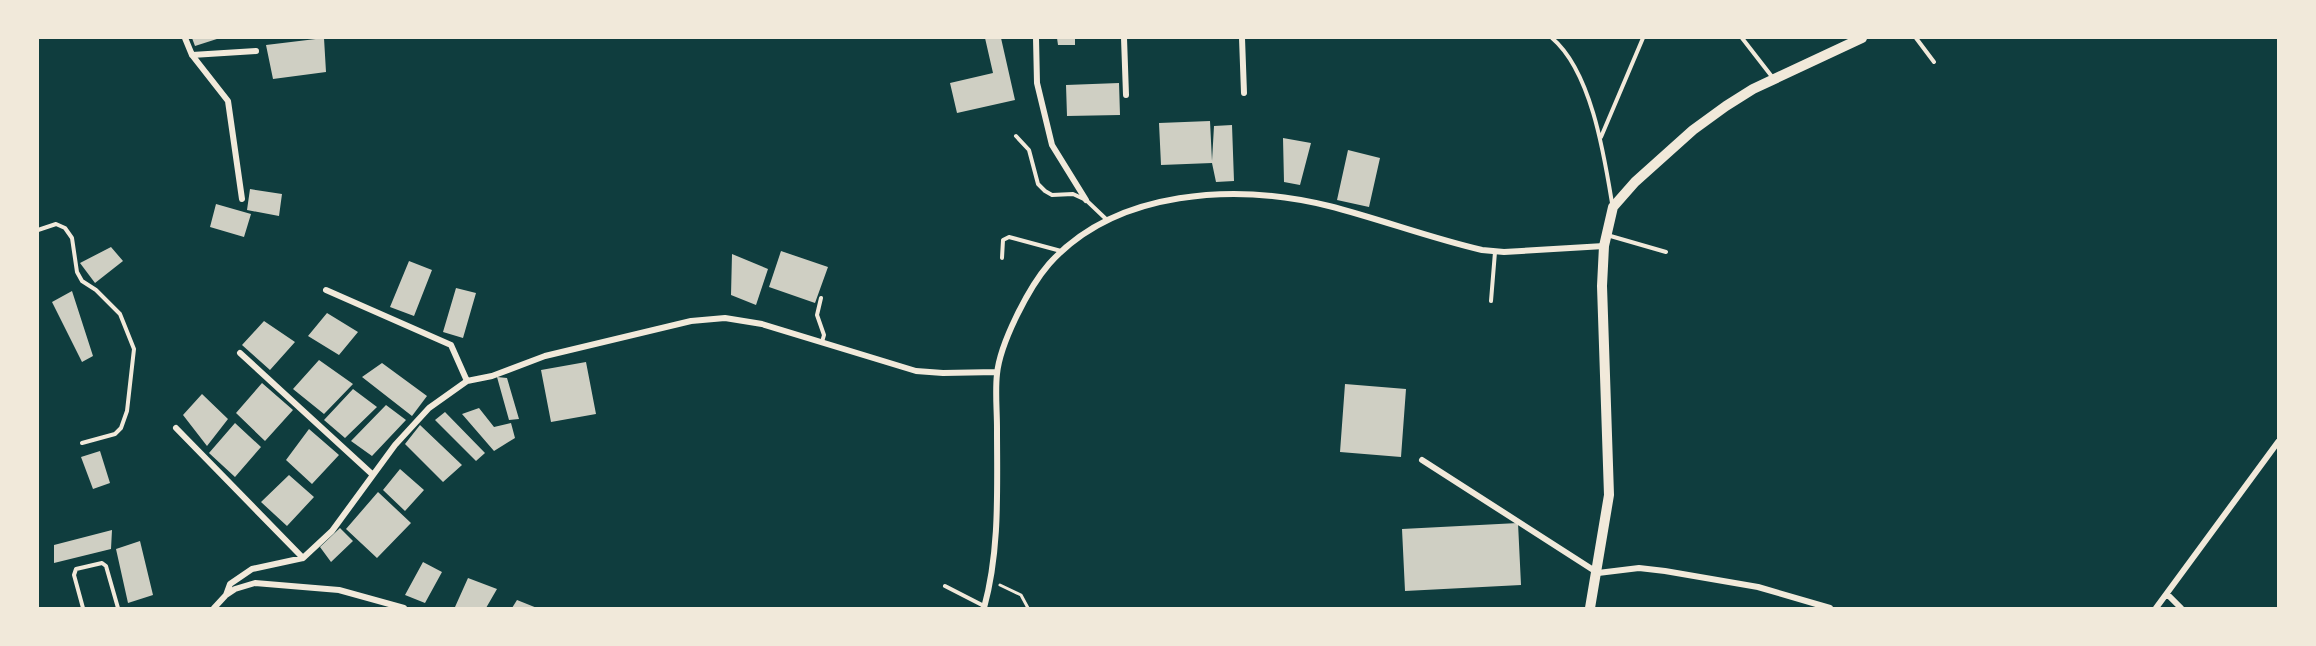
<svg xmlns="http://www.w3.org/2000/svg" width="2316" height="646" font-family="Commissioner,sans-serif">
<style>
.building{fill:#cfcfc3}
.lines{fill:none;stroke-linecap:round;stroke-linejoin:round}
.path{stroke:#f1e9da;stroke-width:3}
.service{stroke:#f1e9da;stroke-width:4}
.minor{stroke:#f1e9da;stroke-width:6}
.tertiary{stroke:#f1e9da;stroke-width:10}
</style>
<rect width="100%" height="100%" fill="#0f3d3e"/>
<path class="building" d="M192,38H220L195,46Z
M324,38L326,72L273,79L266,45Z
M985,38H1001L1015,100L957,113L950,83L993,73Z
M1057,38H1075V45H1058Z
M1119,83L1120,115L1067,116L1066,85Z
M1210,121L1212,161L1214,126L1232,125L1234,181L1216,182L1212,163L1161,165L1159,123Z
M1283,138L1311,143L1300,185L1284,182Z
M1348,150L1380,158L1369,207L1337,200Z
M250,189L282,194L279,216L247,210Z
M216,204L251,214L244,237L210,227Z
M111,247L123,261L95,283L80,263Z
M781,251L828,267L815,303L769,287Z
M732,254L768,269L756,305L731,295Z
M409,261L432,270L414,316L390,307Z
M456,288L476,293L463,338L443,332Z
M72,291L93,356L82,362L52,302Z
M327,313L358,332L339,355L308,336Z
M264,321L295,342L270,370L242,345Z
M319,360L353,384L324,414L293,389Z
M586,362L596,414L551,422L541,370Z
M382,363L427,396L412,416L362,377Z
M497,377L507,378L519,419L509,420Z
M262,383L293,410L265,441L236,413Z
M1345,384L1406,389L1401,457L1340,452Z
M353,389L377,407L345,438L324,420Z
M202,394L228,419L207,446L183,415Z
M386,405L406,420L372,456L351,441Z
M479,408L494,427L511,423L515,438L494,451L462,414Z
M445,412L485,453L476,461L435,420Z
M235,423L261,447L235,477L209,453Z
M420,425L462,465L443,482L405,444Z
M309,429L339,455L312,484L286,460Z
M100,451L110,483L93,489L81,457Z
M400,469L424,490L405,511L383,490Z
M289,475L314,497L287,526L261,502Z
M378,492L411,523L377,558L346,529Z
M1518,523L1521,585L1405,591L1402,529Z
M340,528L353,541L331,562L320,547Z
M112,530L111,549L54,563V545Z
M140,541L153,595L128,603L116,549Z
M423,562L442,572L425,603L405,595Z
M468,578L497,589L486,608L455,607Z
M517,600L537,608H512Z"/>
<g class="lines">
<path class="path" d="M1000,585L1021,595L1028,608"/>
<path class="service" d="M1552,38C1591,71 1604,154 1612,203
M1742,38L1773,78
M1916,38L1934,62
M1016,136L1029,150L1038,184L1045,191L1052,195L1073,194L1086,200L1106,219
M1601,137L1643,38
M38,230L56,224L65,228L72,238L77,272L82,281L96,290L120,314L134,349L127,411L121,428L115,434L82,443
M1607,235L1666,252
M1002,258L1003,240L1009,237L1061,251
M821,298L817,315L824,335L822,342
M1491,301L1495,252
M945,586L984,606
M83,608L74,575L76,569L102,563L106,566L118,608"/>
<path class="minor" d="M185,38L192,55L228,101L242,199
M1036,38L1037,83L1052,145L1086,200
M1124,38L1126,95
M1242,38L1244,93
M192,55L256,51
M326,290L451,345L467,381
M240,353L373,475
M176,428L303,558
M1422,460L1598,573L1639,568L1665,571L1758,587L1830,608
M2167,594L2181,608
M226,595L230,584L252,569L303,558L332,531L395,445L429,408L467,381L492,376L545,356L691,321L725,318L762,324L916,371L943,373L997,372
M214,608L226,595L235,589L255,583L339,590L404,608
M984,608C1000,550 997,489 997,428C997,410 995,391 997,374C1000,343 1029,287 1049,264C1116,189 1236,183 1329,206C1380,219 1430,238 1482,250L1504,252L1604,246
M2156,608L2278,442"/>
<path class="tertiary" d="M1590,608L1609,495L1602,286L1604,246L1613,207L1635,182L1693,130L1726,106L1753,89L1862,38"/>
</g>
<rect width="2316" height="646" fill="none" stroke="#f1e9da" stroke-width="78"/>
</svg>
